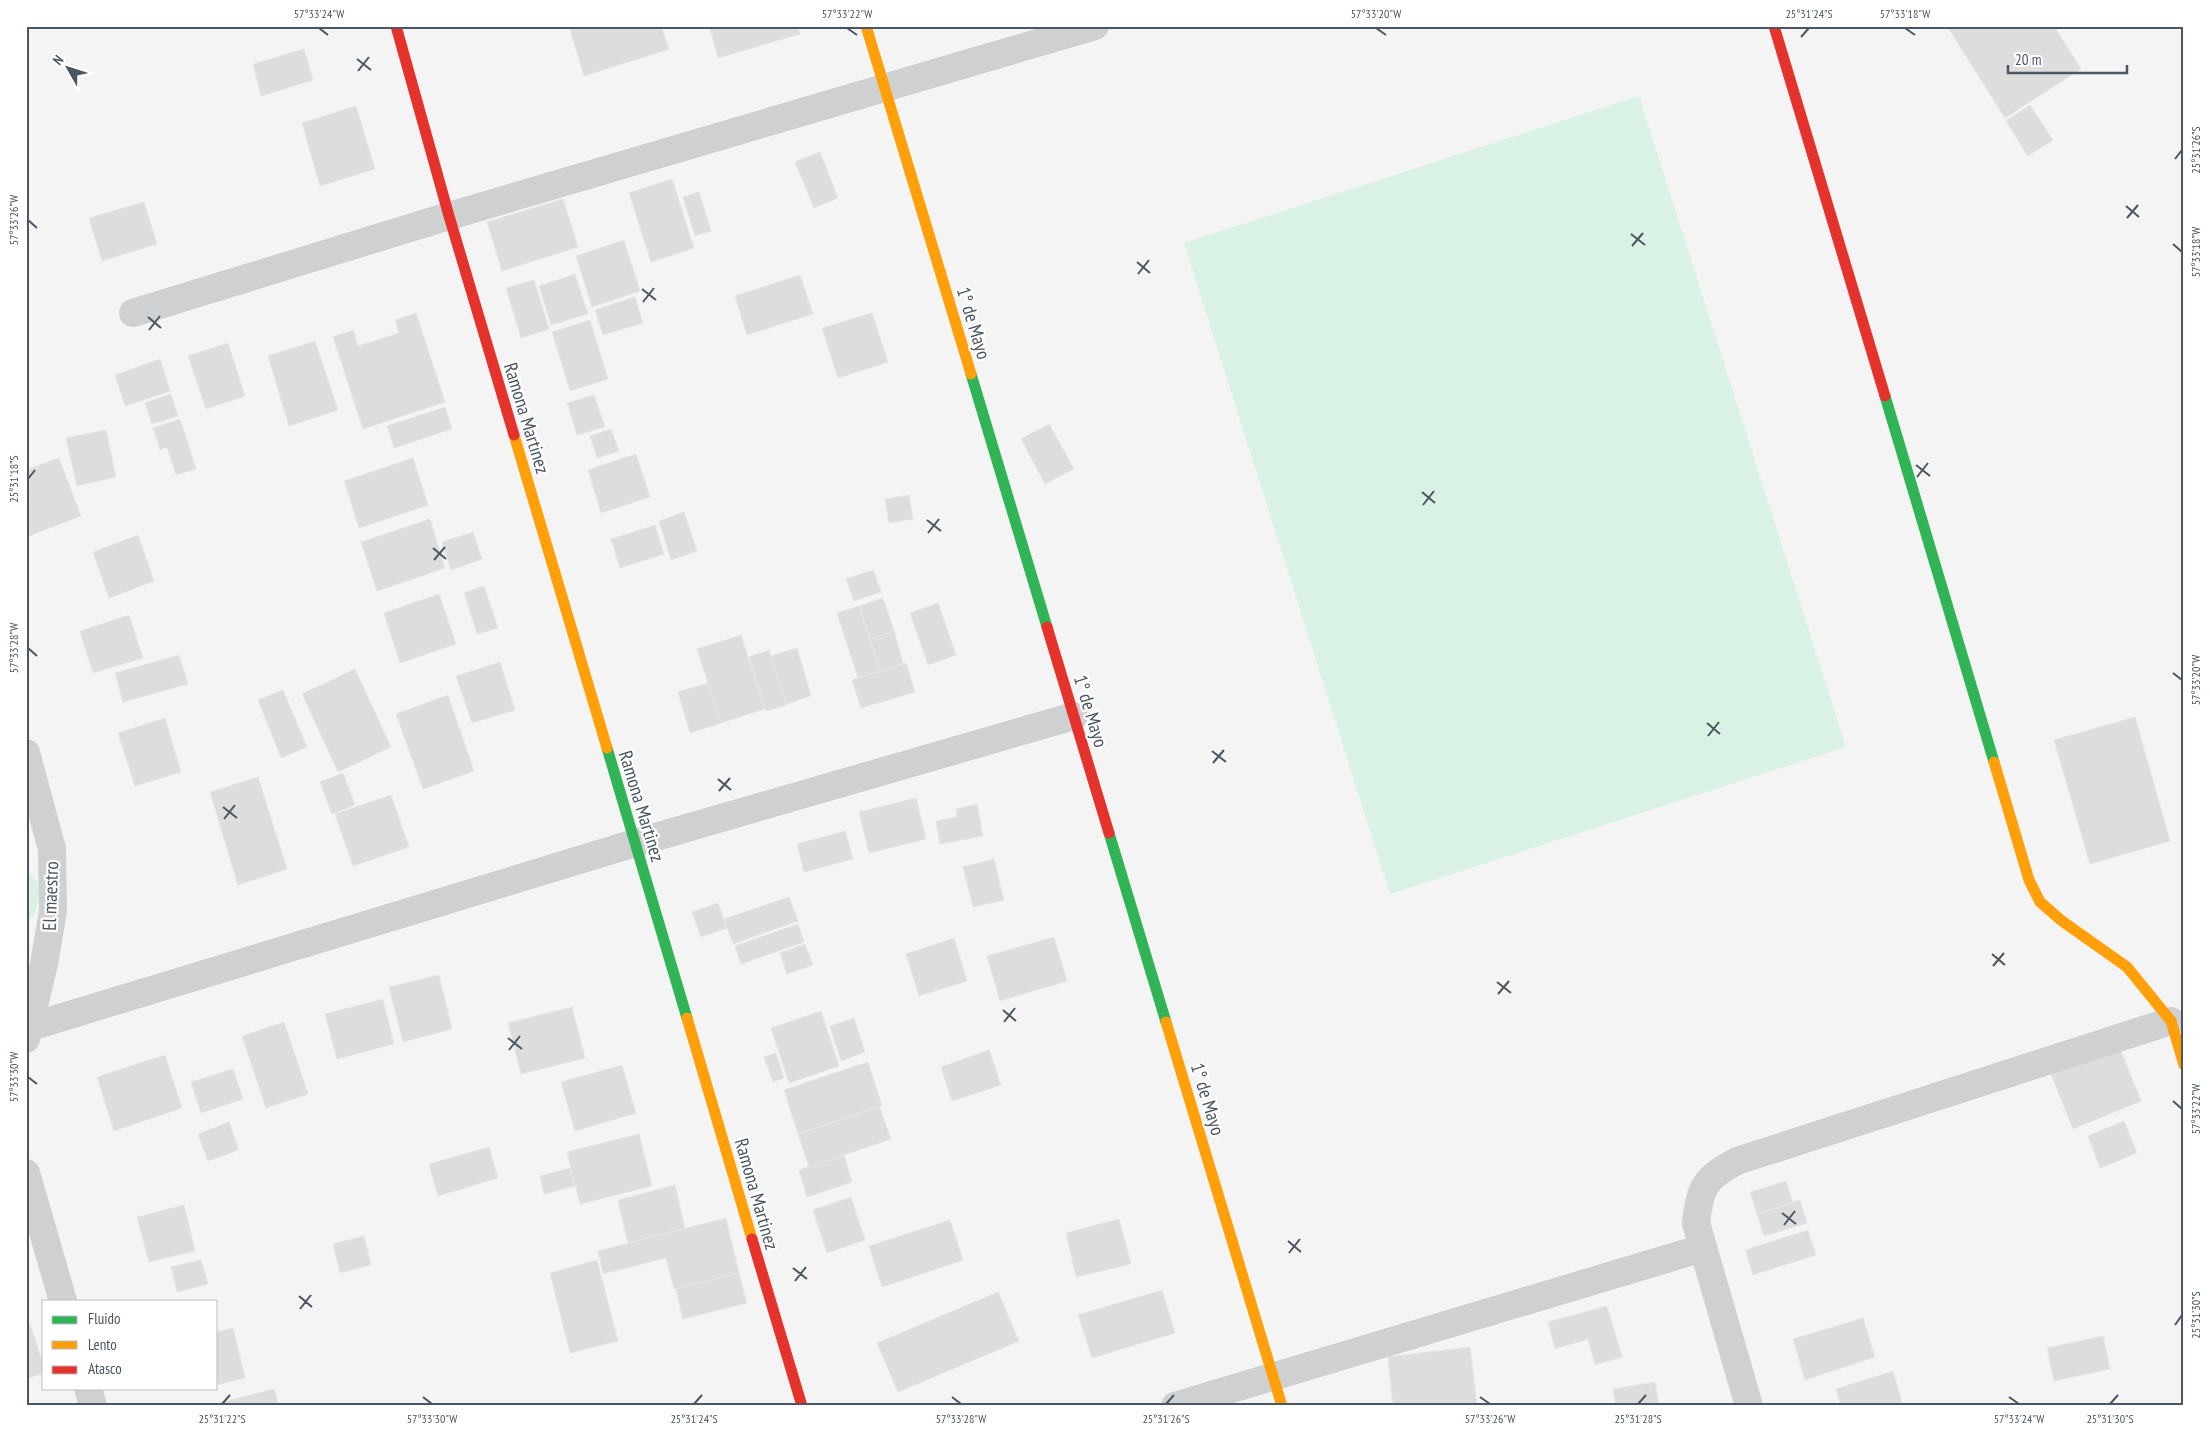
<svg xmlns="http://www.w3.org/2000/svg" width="2210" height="1432" font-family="'PT Sans Narrow',sans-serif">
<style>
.green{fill:#d9f2e3}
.building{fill:#ddddde;stroke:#e5e6e7}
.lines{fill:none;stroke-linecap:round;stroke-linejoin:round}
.street{stroke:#ced0d2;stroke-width:28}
.fast{stroke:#30b455;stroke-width:11}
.slow{stroke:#ff9f0a;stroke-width:11}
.jam{stroke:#e5322d;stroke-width:11}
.ticks{fill:none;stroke:#4a5661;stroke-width:2}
.labels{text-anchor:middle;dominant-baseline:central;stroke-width:4.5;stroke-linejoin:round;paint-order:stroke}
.street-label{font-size:19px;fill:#4a5661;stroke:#fff}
.neatline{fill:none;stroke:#4a5661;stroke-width:2}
.ticks-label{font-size:12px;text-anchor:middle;fill:#4a5661}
</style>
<rect width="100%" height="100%" fill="#f4f4f4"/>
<path class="green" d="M1639,96L1846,747L1390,894L1184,243Z
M26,854L28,872L38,883L40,893L35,913L26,925Z"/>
<path class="building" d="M569,26H661L669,49L584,76Z
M709,26H797L800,34L718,58Z
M1947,26H2054L2081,69L2005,118Z
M304,49L313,80L261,96L253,64Z
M2030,105L2053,140L2028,156L2006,121Z
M356,106L375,169L320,186L302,123Z
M820,152L838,198L814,208L795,162Z
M672,179L694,248L651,262L629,193Z
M699,192L711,231L695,236L683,197Z
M563,199L578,247L502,271L487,222Z
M144,202L157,244L102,261L89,218Z
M624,240L640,291L592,307L576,256Z
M575,274L588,314L551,325L539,286Z
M800,275L813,314L747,335L735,296Z
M534,280L549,329L521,338L506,288Z
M635,297L643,323L603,335L595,310Z
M416,313L445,402L363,429L333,337L353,330L358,346L399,333L395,320Z
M872,313L888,362L838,378L822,328Z
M590,320L608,379L570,391L552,332Z
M315,341L338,410L289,426L268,356Z
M228,343L245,396L206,409L188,356Z
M160,359L170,391L125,406L115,375Z
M171,394L178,416L152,424L145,403Z
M594,395L605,427L577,435L567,403Z
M445,407L452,429L394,448L387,426Z
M180,419L196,469L176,475L167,447L160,450L153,428Z
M1049,424L1074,469L1045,484L1021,439Z
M611,429L619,451L597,458L590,436Z
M106,430L116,477L77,486L66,438Z
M636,454L650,497L601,513L588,470Z
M59,458L81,516L26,537V470Z
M413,458L428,505L359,528L344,481Z
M909,495L913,519L889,523L885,499Z
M684,512L697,551L671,560L659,521Z
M430,519L445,568L377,591L361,542Z
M655,525L664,554L620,568L611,539Z
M473,532L482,559L451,570L442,542Z
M138,535L154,581L109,598L93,552Z
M873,570L881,592L854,601L846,579Z
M484,586L498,628L477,634L464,593Z
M439,594L456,644L400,663L384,613Z
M883,598L894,631L870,639L859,606Z
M938,603L956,655L928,665L910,613Z
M859,606L880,671L858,678L837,613Z
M129,615L143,658L93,673L80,631Z
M894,631L903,663L880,671L870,639Z
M741,635L765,709L721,723L697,649Z
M797,648L811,696L787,704L771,656Z
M769,650L787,705L766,711L749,657Z
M179,655L188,684L123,702L115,673Z
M500,662L515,710L472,723L456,676Z
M906,663L915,692L861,708L852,680Z
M355,669L391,747L338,772L302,694Z
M708,683L721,723L690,733L678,692Z
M283,690L307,747L281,758L258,700Z
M448,695L474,771L423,789L396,714Z
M2135,717L2170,841L2090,864L2054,740Z
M165,718L181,772L135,786L118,733Z
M343,773L355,805L332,814L320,782Z
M258,777L287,869L238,885L210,792Z
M391,795L409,847L353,866L335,814Z
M916,798L926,839L869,853L859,812Z
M977,804L983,836L940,844L936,821L957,817L956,809Z
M845,831L853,859L804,872L797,844Z
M994,859L1004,900L973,907L963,867Z
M789,897L798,921L733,944L724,919Z
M718,903L727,928L701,937L692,912Z
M798,924L804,942L741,964L735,946Z
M1054,937L1067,981L1000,1001L987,956Z
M954,938L967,981L919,996L906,954Z
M805,944L813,965L787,974L780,953Z
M439,975L452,1029L403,1042L389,987Z
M383,999L394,1044L337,1059L325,1014Z
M572,1007L585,1058L521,1074L508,1023Z
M821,1011L839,1066L789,1083L771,1028Z
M854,1018L865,1052L841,1061L830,1026Z
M284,1022L308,1094L266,1108L242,1036Z
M2119,1046L2141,1101L2073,1129L2051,1074Z
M989,1050L1001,1085L952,1101L941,1067Z
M776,1053L784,1078L773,1082L764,1057Z
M165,1055L182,1108L114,1131L97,1077Z
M868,1062L882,1106L798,1134L784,1090Z
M622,1065L636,1113L575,1131L561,1082Z
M233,1069L243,1099L201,1113L191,1082Z
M879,1106L891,1139L809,1167L798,1134Z
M2124,1121L2137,1153L2100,1168L2088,1136Z
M229,1122L239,1150L208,1161L198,1134Z
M639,1134L652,1186L580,1204L567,1152Z
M489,1147L498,1178L438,1196L429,1164Z
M844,1155L852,1182L807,1197L799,1170Z
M570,1168L575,1186L544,1194L540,1176Z
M1786,1181L1793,1203L1757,1214L1750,1192Z
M675,1185L685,1228L628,1243L618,1200Z
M851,1197L865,1240L827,1253L813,1210Z
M1800,1200L1807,1223L1764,1236L1757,1214Z
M184,1205L195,1251L149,1262L137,1217Z
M726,1218L739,1273L674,1289L666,1258L603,1274L598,1251Z
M1119,1219L1131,1264L1076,1277L1066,1233Z
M950,1220L963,1260L882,1287L869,1246Z
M1808,1230L1816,1255L1753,1275L1745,1250Z
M364,1236L371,1265L340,1273L333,1244Z
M201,1260L208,1284L177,1292L171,1267Z
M597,1260L618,1341L570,1353L550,1273Z
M739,1273L747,1303L683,1319L676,1289Z
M1162,1290L1175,1333L1092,1358L1078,1315Z
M998,1292L1019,1341L898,1392L877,1343Z
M1607,1306L1622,1357L1595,1365L1588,1339L1555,1349L1548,1322Z
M26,1313L44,1366V1373L26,1379Z
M1863,1318L1875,1357L1805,1380L1793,1339Z
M233,1328L245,1378L216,1385V1332Z
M2103,1336L2110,1369L2054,1381L2047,1348Z
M1470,1347L1477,1406H1393L1388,1357Z
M1893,1371L1903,1406H1841L1836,1389Z
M1655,1382L1659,1406H1616L1613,1389Z
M274,1389L278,1403L271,1406H223V1402Z"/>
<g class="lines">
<path class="street" d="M133,313L449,216L1095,26
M26,753L52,849L53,911L44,964L26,1039
M30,1027L635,843L1074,716
M26,1173L63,1301
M88,1388L93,1406
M1175,1406L1703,1248
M1749,1406L1696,1223C1700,1187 1705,1178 1737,1161L2171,1021"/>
<path class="fast" d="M971,374L1047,627
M1885,396L1994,762
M607,748L687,1018
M1109,833L1166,1022"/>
<path class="slow" d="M866,26L971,374
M514,435L607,748
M1994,762L2029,880L2040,902L2062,921L2127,967L2171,1021L2184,1065
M687,1018L752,1239
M1166,1022L1282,1406"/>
<path class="jam" d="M396,26L449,216L514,435
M1774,26L1885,396
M1047,627L1109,833
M752,1239L802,1406"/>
</g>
<path class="ticks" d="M319,28L328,35M847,28L857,35M1376,28L1386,35M1905,28L1915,35M1801,37L1809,28M357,59L371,70M358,71L369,57M2175,159L2182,150M2126,206L2139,217M2127,218L2138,205M28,220L37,228M1631,234L1645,245M2173,244L2182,252M1632,246L1643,233M1137,262L1150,273M1138,274L1149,260M642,289L656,300M643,302L654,288M148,317L161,328M149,330L160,316M1916,465L1930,476M1917,477L1928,463M28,479L35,470M1422,492L1435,503M1423,505L1434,491M927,520L941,531M928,533L939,519M433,548L446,559M434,560L445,547M28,648L37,656M2173,673L2182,680M1707,723L1720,734M1708,736L1719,722M1212,751L1226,762M1213,763L1224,750M718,779L731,790M719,791L730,778M223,807L237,818M224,819L235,805M1992,954L2005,965M1993,966L2004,953M1497,982L1511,993M1498,994L1509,981M1003,1010L1016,1021M1004,1022L1015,1008M508,1038L522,1049M509,1050L520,1036M28,1077L37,1084M2173,1101L2182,1109M1782,1213L1796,1224M1784,1225L1795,1211M1288,1241L1301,1252M1289,1253L1300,1239M793,1268L807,1279M795,1281L806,1267M299,1296L312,1307M300,1309L311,1295M2175,1325L2182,1315M423,1397L432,1404M952,1397L961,1404M1480,1397L1490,1404M2009,1397L2019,1404M222,1404L230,1395M694,1404L702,1395M1166,1404L1174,1395M1638,1404L1646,1395M2110,1404L2118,1395"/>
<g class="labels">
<g class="street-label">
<text transform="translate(974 323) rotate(73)">1° de Mayo</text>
<text transform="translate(527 418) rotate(73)">Ramona Martinez</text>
<text transform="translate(1091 711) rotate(73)">1° de Mayo</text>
<text transform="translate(642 806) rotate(73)">Ramona Martinez</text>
<text transform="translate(50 896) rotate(-88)">El maestro</text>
<text transform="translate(1208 1099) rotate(73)">1° de Mayo</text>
<text transform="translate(757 1194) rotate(74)">Ramona Martinez</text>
</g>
</g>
<rect width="2210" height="1432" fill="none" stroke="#ffffff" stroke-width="55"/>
<rect x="42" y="1300" width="175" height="90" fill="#ffffff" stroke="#b7bbc0"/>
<rect x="52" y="1316" width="25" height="8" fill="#30b455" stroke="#b7bbc0"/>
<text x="88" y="1324" font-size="15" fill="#4a5661">Fluido</text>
<rect x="52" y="1341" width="25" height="8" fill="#ff9f0a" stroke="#b7bbc0"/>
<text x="88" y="1350" font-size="15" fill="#4a5661">Lento</text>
<rect x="52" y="1366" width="25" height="8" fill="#e5322d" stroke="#b7bbc0"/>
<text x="88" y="1374" font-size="15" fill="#4a5661">Atasco</text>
<g transform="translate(68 68) rotate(309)" stroke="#ffffff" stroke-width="4" paint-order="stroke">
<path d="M0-4L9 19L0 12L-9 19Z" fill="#4a5661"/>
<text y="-8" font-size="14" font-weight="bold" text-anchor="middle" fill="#4a5661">N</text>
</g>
<path d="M2008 65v8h119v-8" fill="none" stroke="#4a5661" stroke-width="2.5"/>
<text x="2015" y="65" font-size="15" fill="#4a5661" stroke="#ffffff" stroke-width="4" paint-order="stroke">20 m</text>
<rect x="28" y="28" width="2154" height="1376" class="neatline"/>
<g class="ticks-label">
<text x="319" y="18">57°33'24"W</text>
<text x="847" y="18">57°33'22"W</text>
<text x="1376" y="18">57°33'20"W</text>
<text x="1809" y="18">25°31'24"S</text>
<text x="1905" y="18">57°33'18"W</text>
<text transform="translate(2196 150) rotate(-90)" y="4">25°31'26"S</text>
<text transform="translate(14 220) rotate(-90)" y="4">57°33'26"W</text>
<text transform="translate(2196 252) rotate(-90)" y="4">57°33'18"W</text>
<text transform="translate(14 479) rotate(-90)" y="4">25°31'18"S</text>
<text transform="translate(14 648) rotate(-90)" y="4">57°33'28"W</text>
<text transform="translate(2196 680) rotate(-90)" y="4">57°33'20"W</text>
<text transform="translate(14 1077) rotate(-90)" y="4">57°33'30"W</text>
<text transform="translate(2196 1109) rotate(-90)" y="4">57°33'22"W</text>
<text transform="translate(2196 1315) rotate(-90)" y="4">25°31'30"S</text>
<text x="222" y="1423">25°31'22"S</text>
<text x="432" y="1423">57°33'30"W</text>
<text x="694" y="1423">25°31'24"S</text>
<text x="961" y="1423">57°33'28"W</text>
<text x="1166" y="1423">25°31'26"S</text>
<text x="1490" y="1423">57°33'26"W</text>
<text x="1638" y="1423">25°31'28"S</text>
<text x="2019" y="1423">57°33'24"W</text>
<text x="2110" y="1423">25°31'30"S</text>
</g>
</svg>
